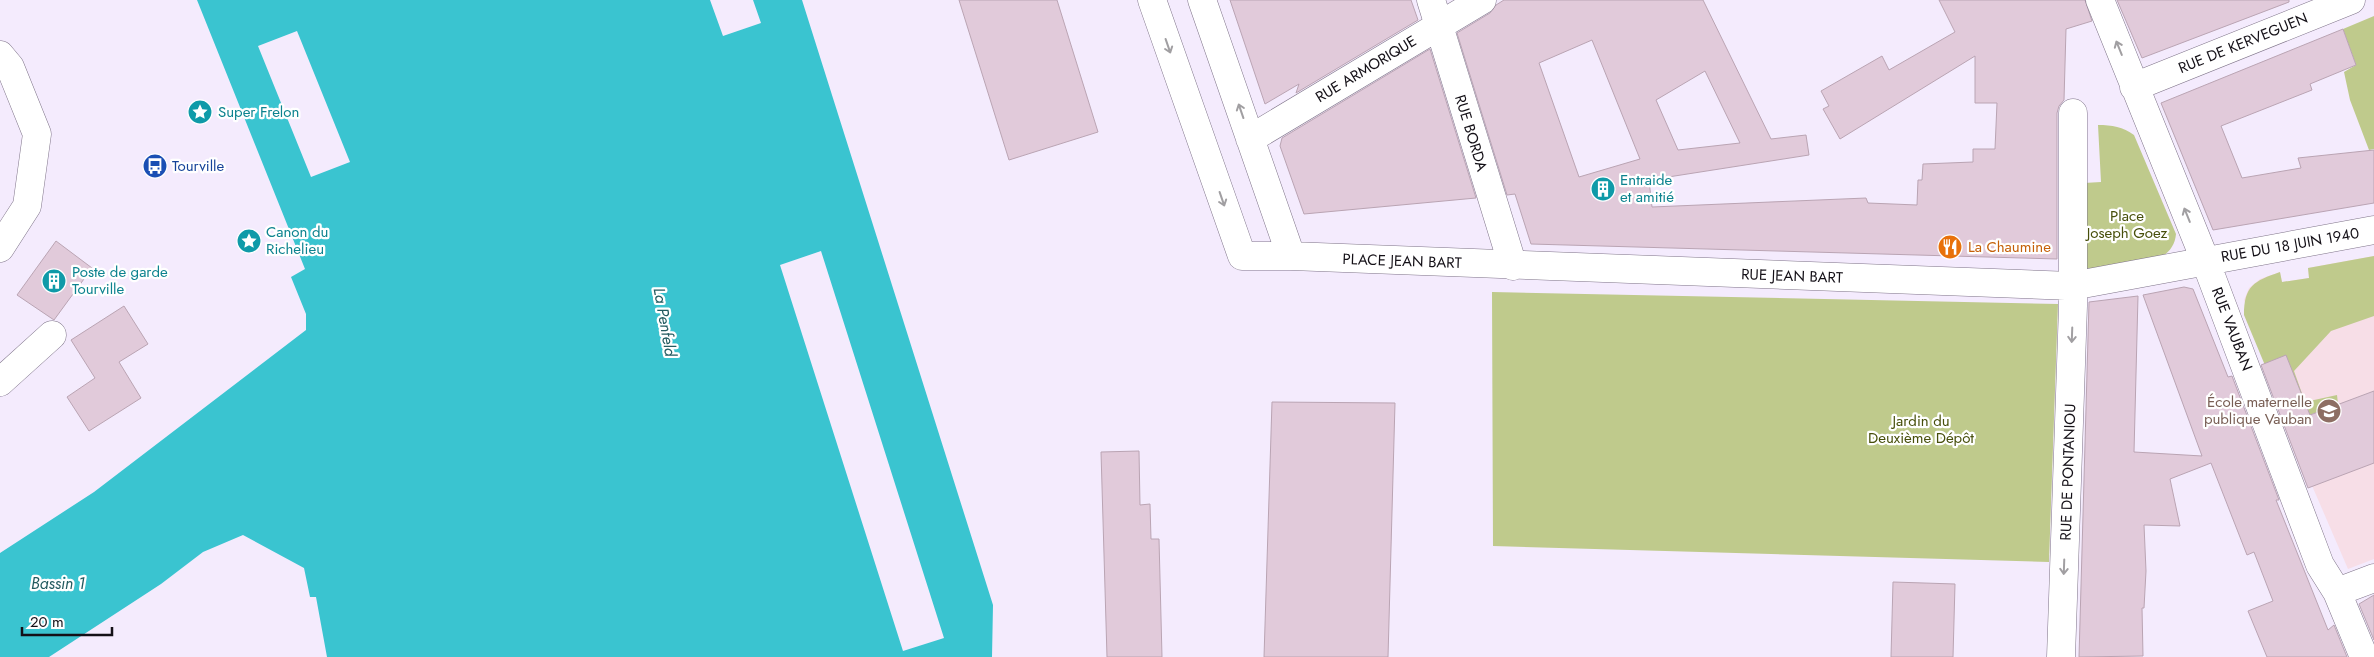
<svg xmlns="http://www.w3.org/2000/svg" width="2374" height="657" font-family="Jost,sans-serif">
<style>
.education{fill:#f7dee7}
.green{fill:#bfca8c}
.water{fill:#3ac4d0}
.pier{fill:#f4ebfd}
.building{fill:#e1cada;stroke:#baa4b3;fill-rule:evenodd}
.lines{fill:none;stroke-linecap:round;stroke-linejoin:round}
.minor-casing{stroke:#7f7489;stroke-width:29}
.minor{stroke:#fff;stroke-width:28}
.oneway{stroke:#a19fa2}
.labels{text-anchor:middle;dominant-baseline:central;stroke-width:4.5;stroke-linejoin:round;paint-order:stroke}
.street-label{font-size:15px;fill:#141017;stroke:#fff}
.culture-label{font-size:15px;fill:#0d838f;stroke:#fff;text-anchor:start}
.transit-label{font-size:15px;fill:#164399;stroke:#fff;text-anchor:start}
.park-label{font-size:15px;fill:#474f0b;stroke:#fff}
.food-label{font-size:15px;fill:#c56008;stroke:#fff;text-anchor:start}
.education-label{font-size:15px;fill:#785e54;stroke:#fff;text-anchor:end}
.water-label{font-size:16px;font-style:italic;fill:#235b60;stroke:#fff}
</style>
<rect width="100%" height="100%" fill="#f4ebfd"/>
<path class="education" d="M2374,256V559L2348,569L2310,481L2244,300L2249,288L2260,279L2280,272L2282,282L2309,278L2308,268Z"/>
<path class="green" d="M2374,16V149L2369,150L2350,100L2344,72L2356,65L2343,29Z
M2098,125C2112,125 2123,127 2134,135L2176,234C2173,271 2113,268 2084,271V183L2101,182Z
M2374,256V316L2331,331L2294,371L2305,402L2337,395L2338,404L2289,423L2244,315C2244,286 2254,281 2280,272L2282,282L2309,278L2308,268Z
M1492,292L2058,304L2049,562L1493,546Z"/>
<path class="water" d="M197,0H802L993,605L992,657H327L316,597H310L304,568L243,535L203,552L161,584L49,657H0V553L94,492L306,330V314L291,277L305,269Z"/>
<path class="pier" d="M710,0H753L761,23L723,36Z
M297,31L350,162L311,177L258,46Z
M821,251L944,638L903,651L780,265Z"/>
<path class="building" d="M959,0H1057L1098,132L1009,160Z
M1230,0H1411L1418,20L1296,93L1299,84L1265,104Z
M1504,0H1703L1771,139L1806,135L1809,155L1649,180L1652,207L1866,198L1868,203L1917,205L1918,180H1922L1923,164L1973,162V149H1995L1997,103H1975V56L1840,139L1823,109L1829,106L1821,91L1882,56L1889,70L1955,32L1939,0H2085L2092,21L2066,29L2064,100L2059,106L2057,113V259L1531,244L1515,194L1507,195L1457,33L1490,13L1496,5ZM1592,40L1640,159L1579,177L1539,63ZM1705,71L1740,143L1678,150L1656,100Z
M2117,0H2289V2L2142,58Z
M2343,29L2356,65L2310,84L2312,90L2221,126L2242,178L2301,168L2298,158L2374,150V203L2213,230L2161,103Z
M1430,49L1476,198L1304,214L1280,146L1282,138Z
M56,241L92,268L54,320L17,295Z
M2184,287L2193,289L2228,377L2232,376L2279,500H2276L2328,630L2334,625L2347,657H2267L2248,611L2273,601L2254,552L2247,555L2211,463L2170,479L2180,526L2144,525L2146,571L2144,608H2142L2143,656L2079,657L2089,302L2138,296L2134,452L2202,456L2143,295Z
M124,306L148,344L119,362L141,398L89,431L67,397L95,378L71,340Z
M2286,355L2310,415L2374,391V463L2308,488L2261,365Z
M1272,402L1395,403L1388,657H1264Z
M1139,451L1140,505L1150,504L1151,539H1159L1162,657H1107L1101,452Z
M1893,582L1955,584L1953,657H1891Z
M2374,595V640L2359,604Z"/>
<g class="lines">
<defs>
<path id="minor" d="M1152,0L1242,256H1291L2072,286L2374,230
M1202,0L1291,256
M1431,0L1513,266
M2100,0L2205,260L2320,565L2337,592L2364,657
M0,55L10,67L37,134L27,206L0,248
M2134,87L2351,0
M1250,139L1482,0
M0,382L52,335
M2337,592L2374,578
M2061,657L2073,306V113"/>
</defs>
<use href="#minor" class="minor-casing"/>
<use href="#minor" class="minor"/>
</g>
<defs><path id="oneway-shaft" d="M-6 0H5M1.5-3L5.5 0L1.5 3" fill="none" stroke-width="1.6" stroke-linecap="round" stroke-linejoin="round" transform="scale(1.25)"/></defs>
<g class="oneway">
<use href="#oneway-shaft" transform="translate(1168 46) rotate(71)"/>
<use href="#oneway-shaft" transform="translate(2119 48) rotate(-112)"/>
<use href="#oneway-shaft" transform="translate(1241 111) rotate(-109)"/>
<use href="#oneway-shaft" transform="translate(1222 199) rotate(71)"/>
<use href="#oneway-shaft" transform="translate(2187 215) rotate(-112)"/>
<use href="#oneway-shaft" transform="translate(2072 335) rotate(92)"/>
<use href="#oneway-shaft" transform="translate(2064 567) rotate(92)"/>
</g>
<defs>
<symbol id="sight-disc" viewBox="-11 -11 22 22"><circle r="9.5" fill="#0f9aa8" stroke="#fff"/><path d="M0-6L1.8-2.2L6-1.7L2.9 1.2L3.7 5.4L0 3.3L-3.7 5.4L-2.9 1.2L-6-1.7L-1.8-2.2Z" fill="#fff"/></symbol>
<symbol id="bus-disc" viewBox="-11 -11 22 22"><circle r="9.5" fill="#1a4fb4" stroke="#fff"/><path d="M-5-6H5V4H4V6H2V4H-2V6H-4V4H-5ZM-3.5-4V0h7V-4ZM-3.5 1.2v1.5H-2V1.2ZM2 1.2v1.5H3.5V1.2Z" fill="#fff"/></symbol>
<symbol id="building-disc" viewBox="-11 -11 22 22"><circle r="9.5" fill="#0f9aa8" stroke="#fff"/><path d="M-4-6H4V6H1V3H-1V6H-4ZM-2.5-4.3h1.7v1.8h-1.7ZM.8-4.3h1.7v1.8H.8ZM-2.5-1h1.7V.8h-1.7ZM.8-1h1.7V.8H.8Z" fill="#fff"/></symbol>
<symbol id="restaurant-disc" viewBox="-11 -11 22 22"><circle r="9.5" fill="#e8710a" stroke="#fff"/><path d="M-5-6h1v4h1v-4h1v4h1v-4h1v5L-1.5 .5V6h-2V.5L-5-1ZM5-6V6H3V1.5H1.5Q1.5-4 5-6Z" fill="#fff"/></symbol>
<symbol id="school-disc" viewBox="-11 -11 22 22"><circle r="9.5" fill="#8d6e63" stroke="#fff"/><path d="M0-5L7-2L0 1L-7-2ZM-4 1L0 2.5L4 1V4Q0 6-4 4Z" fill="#fff"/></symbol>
</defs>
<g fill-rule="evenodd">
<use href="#sight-disc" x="186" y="98" width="28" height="28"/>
<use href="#bus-disc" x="141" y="152" width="28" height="28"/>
<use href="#building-disc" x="1589" y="175" width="28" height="28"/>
<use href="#sight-disc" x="235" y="227" width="28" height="28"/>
<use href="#restaurant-disc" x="1936" y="233" width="28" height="28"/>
<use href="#building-disc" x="40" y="267" width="28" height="28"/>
<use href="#school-disc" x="2315" y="397" width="28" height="28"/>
</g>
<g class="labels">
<g class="street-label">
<text transform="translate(2243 43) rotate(-22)">RUE DE KERVEGUEN</text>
<text transform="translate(1366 69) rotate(-31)">RUE ARMORIQUE</text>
<text transform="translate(1471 133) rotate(73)">RUE BORDA</text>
<text transform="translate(2290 245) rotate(-10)">RUE DU 18 JUIN 1940</text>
<text transform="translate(1402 261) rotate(2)">PLACE JEAN BART</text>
<text transform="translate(1792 276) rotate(2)">RUE JEAN BART</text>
<text transform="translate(2232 329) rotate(69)">RUE VAUBAN</text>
<text transform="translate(2068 472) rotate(-88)">RUE DE PONTANIOU</text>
</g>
<g class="culture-label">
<text x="218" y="112">Super Frelon</text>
<text x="1620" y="180">Entraide<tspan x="1620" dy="17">et amitié</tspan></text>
<text x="266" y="232">Canon du<tspan x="266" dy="17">Richelieu</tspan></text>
<text x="72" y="272">Poste de garde<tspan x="72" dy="17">Tourville</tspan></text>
</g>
<g class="transit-label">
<text x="172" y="166">Tourville</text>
</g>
<g class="park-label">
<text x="2127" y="216">Place<tspan x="2127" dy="17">Joseph Goez</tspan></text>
<text x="1921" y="421">Jardin du<tspan x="1921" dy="17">Deuxième Dépôt</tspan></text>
</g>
<g class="food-label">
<text x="1968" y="247">La Chaumine</text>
</g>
<g class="education-label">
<text x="2312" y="402">École maternelle<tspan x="2312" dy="17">publique Vauban</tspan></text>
</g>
<g class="water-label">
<text transform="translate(665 322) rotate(80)">La Penfeld</text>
<text x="58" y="583">Bassin 1</text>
</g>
</g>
<path d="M22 627v8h90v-8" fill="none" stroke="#141017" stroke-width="2.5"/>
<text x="30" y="627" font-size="15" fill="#141017" stroke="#ffffff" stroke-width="4" paint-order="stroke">20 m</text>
</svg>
